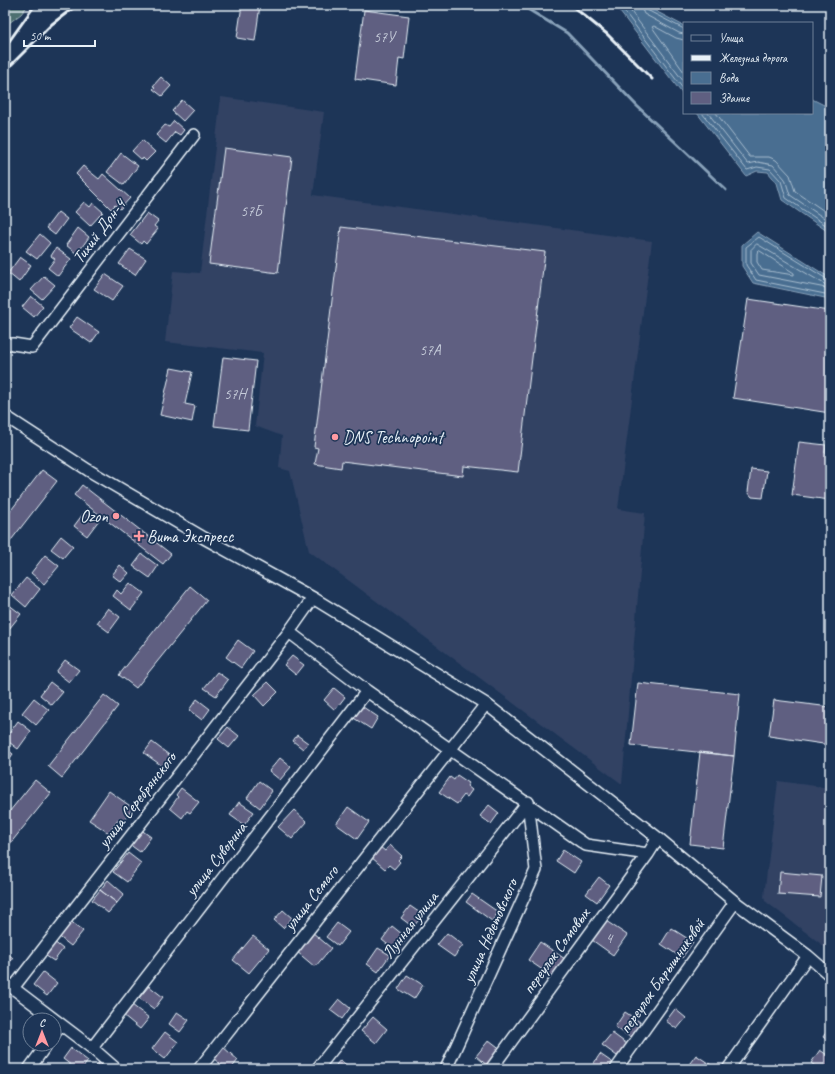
<svg xmlns="http://www.w3.org/2000/svg" width="835" height="1074" font-family="Caveat,sans-serif">
<style>
.built{fill:#314264}
.green{fill:#4d6f70;stroke:#9ab0b4}
.water{fill:#496e91;stroke:#89a2ba}
.lines{fill:none;stroke-linecap:round;stroke-linejoin:round}
.shore{stroke:#a8bdcf;stroke-width:1}
.stream{stroke:#89a2ba;stroke-width:3}
.building{fill:#5f5f81;stroke:#e8f1f8}
.minor-casing{stroke:#e8f1f8;stroke-width:14}
.minor{stroke:#1d3557;stroke-width:11}
.rail{stroke:#e8f1f8;stroke-width:3}
.poi-dot{fill:#ff9aa2;stroke:#1d3557;stroke-width:1.5}
.labels{text-anchor:middle;dominant-baseline:central;stroke-width:3.5;stroke-linejoin:round;paint-order:stroke}
.number-label{font-size:15px;fill:#c6ccda}
.street-label{font-size:17px;fill:#e8f1f8;stroke:#1d3557}
.poi-label{font-size:17px;fill:#e8f1f8;stroke:#1d3557;text-anchor:start}
</style>
<rect width="100%" height="100%" fill="#1d3557"/>
<filter id="ink" filterUnits="userSpaceOnUse"><feTurbulence type="fractalNoise" baseFrequency=".025" numOctaves="2"/><feDisplacementMap in="SourceGraphic" scale="8" xChannelSelector="R" yChannelSelector="G"/><feConvolveMatrix kernelMatrix="1 2 1 2 8 2 1 2 1" color-interpolation-filters="sRGB"/></filter>
<g filter="url(#ink)">
<path class="built" d="M221,97L324,112L313,195L652,241L618,509L645,513L622,784L309,551L290,471L279,468L282,436L255,426L263,353L165,342L173,271L200,273Z
M778,781L830,788V951L765,901L764,896Z"/>
<path class="green" d="M5,5H28L21,14L5,26Z"/>
<path class="water" d="M619,5H644L684,26V96L620,12Z
M812,99L830,108V233L782,200L777,183L768,172L757,171L746,176L697,113H812Z
M757,232L830,278V299L753,283L742,266V245Z"/>
<g class="lines">
<path class="shore" d="M623,5L624,11L684,90
M628,5L629,9L684,82
M640,5L644,14L679,33L684,34
M645,5L647,10L684,29
M684,40L676,38L654,26L652,27L684,72
M702,113L747,170L757,167L770,169L781,181L786,198L830,228
M708,113L748,164L758,162L773,165L785,179L790,195L830,222
M716,113L750,157H769L776,160L790,175L795,191L830,215
M757,244L826,285V288L759,275L751,263V250Z
M760,251L794,273V275L762,270L757,262V253Z
M830,281L759,237L746,247V265L756,280L830,295"/>
<path class="stream" d="M521,5L567,33L637,106L726,190"/>
</g>
<path class="building" d="M242,5H260L255,41L237,38Z
M364,10L409,16L404,59L399,58L396,85L355,79Z
M161,77L171,86L162,96L153,89L155,87L153,86Z
M182,100L193,110L183,121L172,111Z
M174,121L184,130L180,135L175,132L166,143L156,135L165,125L169,127Z
M142,140L155,152L146,161L143,158L142,160L132,151Z
M224,148L292,157L278,273L209,264Z
M121,153L138,166L124,185L107,172Z
M83,166L99,179L103,174L130,198L120,209L115,205L111,209L76,174Z
M84,202L90,207L93,203L103,212L90,226L75,212Z
M58,212L67,219L55,235L46,228Z
M147,213L158,221L154,226L158,229L146,244L143,241L141,244L130,235Z
M341,227L545,252L518,472L464,466L463,476L342,461L341,468L315,464L318,448L314,447Z
M78,228L89,237L77,254L66,245Z
M40,234L50,243L37,259L26,251Z
M56,248L71,259L58,276L48,268L55,259L51,256Z
M130,249L146,259L135,275L119,264Z
M20,257L31,265L19,282L8,273Z
M105,274L123,286L112,301L94,289Z
M44,276L55,285L42,299L31,290Z
M31,296L43,306L34,317L22,307Z
M748,299L830,311V413L733,398Z
M77,317L99,332L91,343L69,328Z
M223,357L256,361L248,430L214,426Z
M171,368L192,372L185,404L195,406L192,422L160,415Z
M799,442L826,445L825,453H830V500L792,495Z
M751,469L767,471L763,498L752,497L748,492Z
M42,470L57,481L5,548V518Z
M82,485L171,554L163,564L74,495Z
M86,510L99,520L87,536L74,526Z
M61,536L73,546L63,558L51,549Z
M142,554L158,566L150,578L133,566Z
M45,555L59,566L44,584L31,573Z
M120,565L129,573L121,582L112,575Z
M26,578L40,589L26,607L12,595Z
M130,583L144,593L131,610L113,596L117,590L121,594Z
M190,586L207,600L136,688L119,675Z
M8,604L21,614L9,629L5,626V607Z
M108,608L120,617L109,632L97,623Z
M238,640L253,651L241,668L226,657Z
M292,656L304,665L296,675L284,665Z
M65,660L79,670L69,682L56,672Z
M217,672L228,680L216,696L204,688Z
M50,682L63,692L52,705L40,695Z
M268,682L278,692L264,706L254,695Z
M638,683L740,694L734,756L631,745Z
M334,688L345,697L335,710L324,700Z
M104,695L118,706L62,778L48,766Z
M34,698L49,710L36,725L22,713Z
M197,699L210,709L202,720L189,710Z
M774,700L830,707V745L769,736Z
M360,705L378,717L371,729L352,717Z
M18,721L31,731L18,749L5,739Z
M228,727L239,736L229,748L218,739Z
M297,735L308,743L303,749L293,741Z
M152,742L173,758L165,768L144,753Z
M5,748L13,754L5,765Z
M700,752L734,756L723,848L690,844Z
M280,758L291,767L280,780L269,771Z
M457,775L469,783L467,786L472,790L467,797L464,795L457,804L439,792L450,777L454,780Z
M35,780L51,793L5,850V817Z
M259,781L272,791L260,808L247,798Z
M181,788L199,802L190,813L187,811L182,818L170,808L178,797L176,795Z
M109,791L133,808L123,822L119,819L109,833L89,820Z
M239,802L254,812L244,825L230,815Z
M489,805L499,813L491,824L480,816Z
M348,807L369,822L357,839L336,824Z
M294,810L307,822L292,839L278,827Z
M140,829L151,837L140,852L129,844Z
M390,845L402,856L398,860L400,862L394,869L389,865L385,869L371,857L380,847L385,851Z
M563,850L581,862L574,873L556,861Z
M128,853L141,863L127,882L113,872Z
M780,872L822,876L820,897L778,894Z
M599,877L609,885L597,902L586,894Z
M108,880L124,894L117,903L100,890Z
M100,890L117,903L108,913L92,900Z
M472,894L498,912L492,921L466,902Z
M410,906L423,915L413,927L401,918Z
M283,910L292,918L283,928L274,920Z
M69,920L83,931L71,946L57,935Z
M606,921L627,935L613,955L592,940Z
M337,923L349,932L338,946L326,937Z
M392,926L407,938L397,952L382,940Z
M671,928L693,942L682,958L661,944Z
M312,932L331,948L315,967L296,951Z
M447,933L463,945L454,957L437,945Z
M253,936L269,949L249,973L233,960Z
M53,941L63,949L54,961L43,954Z
M540,942L565,959L553,977L528,960Z
M378,948L390,955L378,972L367,964Z
M5,951L13,958L5,968Z
M43,972L57,983L47,996L33,985Z
M407,975L423,985L414,999L398,989Z
M149,986L163,997L154,1009L139,998Z
M339,999L350,1008L342,1019L330,1010Z
M132,1005L149,1018L140,1029L123,1015Z
M675,1009L686,1018L677,1029L666,1021Z
M177,1012L189,1020L180,1032L169,1024Z
M625,1012L640,1022L630,1037L615,1027Z
M373,1017L387,1029L376,1043L361,1031Z
M830,1027V1042L823,1037Z
M165,1032L178,1042L165,1059L152,1049Z
M612,1033L627,1044L617,1056L602,1045Z
M489,1040L502,1050L489,1067L476,1056Z
M223,1047L238,1060L231,1069H226L213,1058Z
M71,1048L88,1061L82,1069H76L63,1059Z
M820,1050L830,1057L829,1069H819L811,1063Z
M600,1054L613,1063L608,1069H590Z
M696,1055L711,1065L708,1069H690L687,1067Z
M340,1060L352,1069H333Z
M99,1062L109,1069H94Z"/>
<g class="lines">
<defs>
<path id="minor" d="M5,344H13L32,347L194,135
M5,416L88,470L204,538L313,598L486,704L658,838L735,902L808,956L830,975
M289,632L367,691L586,845L648,854L658,838
M5,982L92,1048L116,1069
M13,988L289,632L313,598
M54,1034L61,1025
M92,1048L367,691
M29,1069L47,1044
M199,1069L486,704
M317,1069L528,802
M446,1069L536,870L528,802
M491,1069L648,854
M616,1069L735,902
M728,1069L808,956"/>
</defs>
<use href="#minor" class="minor-casing"/>
<use href="#minor" class="minor"/>
<path class="rail" d="M571,5L607,34L652,79
M5,47L35,5
M5,71L52,24L77,5"/>
</g>
</g>
<g class="poi-dot">
<circle cx="335" cy="437" r="4"/>
<circle cx="116" cy="516" r="4"/>
<path d="M137 530h4v4h4v4h-4v4h-4v-4h-4v-4h4z"/>
</g>
<g class="labels">
<g class="number-label">
<text x="384" y="37">57У</text>
<text x="251" y="211">57Б</text>
<text x="430" y="350">57А</text>
<text x="235" y="394">57Н</text>
<text x="609" y="938">4</text>
</g>
<g class="street-label">
<text transform="translate(99 231) rotate(-53)">Тихий Дон-4</text>
<text transform="translate(137 800) rotate(-52)">улица Серебрянского</text>
<text transform="translate(216 859) rotate(-52)">улица Суворина</text>
<text transform="translate(311 898) rotate(-52)">улица Семаго</text>
<text transform="translate(410 925) rotate(-52)">Лунная улица</text>
<text transform="translate(490 931) rotate(-66)">улица Недетовского</text>
<text transform="translate(556 951) rotate(-54)">переулок Сомовых</text>
<text transform="translate(662 976) rotate(-55)">переулок Барышниковой</text>
</g>
<g class="poi-label">
<text x="343" y="437">DNS Technopoint</text>
<text x="108" y="516" text-anchor="end">Ozon</text>
<text x="147" y="536">Вита Экспресс</text>
</g>
</g>
<rect width="835" height="1074" fill="none" stroke="#1d3557" stroke-width="20"/>
<rect x="10" y="10" width="815" height="1054" fill="none" stroke="#e8f1f8" stroke-width="1.5" filter="url(#ink)"/>
<rect x="683" y="22" width="130" height="92" fill="#1d3557" stroke="#6e8097"/>
<rect x="691" y="35" width="20" height="6" fill="#1d3557" stroke="#6e8097"/>
<text x="719" y="42" font-size="12" fill="#e8f1f8">Улица</text>
<rect x="691" y="55" width="20" height="6" fill="#e8f1f8" stroke="#6e8097"/>
<text x="719" y="62" font-size="12" fill="#e8f1f8">Железная дорога</text>
<rect x="691" y="72" width="20" height="12" fill="#496e91" stroke="#6e8097"/>
<text x="719" y="82" font-size="12" fill="#e8f1f8">Вода</text>
<rect x="691" y="92" width="20" height="12" fill="#5f5f81" stroke="#6e8097"/>
<text x="719" y="102" font-size="12" fill="#e8f1f8">Здание</text>
<g transform="translate(42 1032)"><circle r="19" fill="#1d3557" stroke="#6e8097"/>
<path d="M0-3L7 15L0 10L-7 15Z" fill="#ff9aa2"/>
<text y="-6" font-size="11" font-weight="bold" text-anchor="middle" fill="#e8f1f8">С</text>
</g>
<path d="M24 40v6h71v-6" fill="none" stroke="#e8f1f8" stroke-width="2"/>
<text x="30" y="40" font-size="12" fill="#e8f1f8" stroke="#1d3557" stroke-width="3" paint-order="stroke">50 m</text>
</svg>
